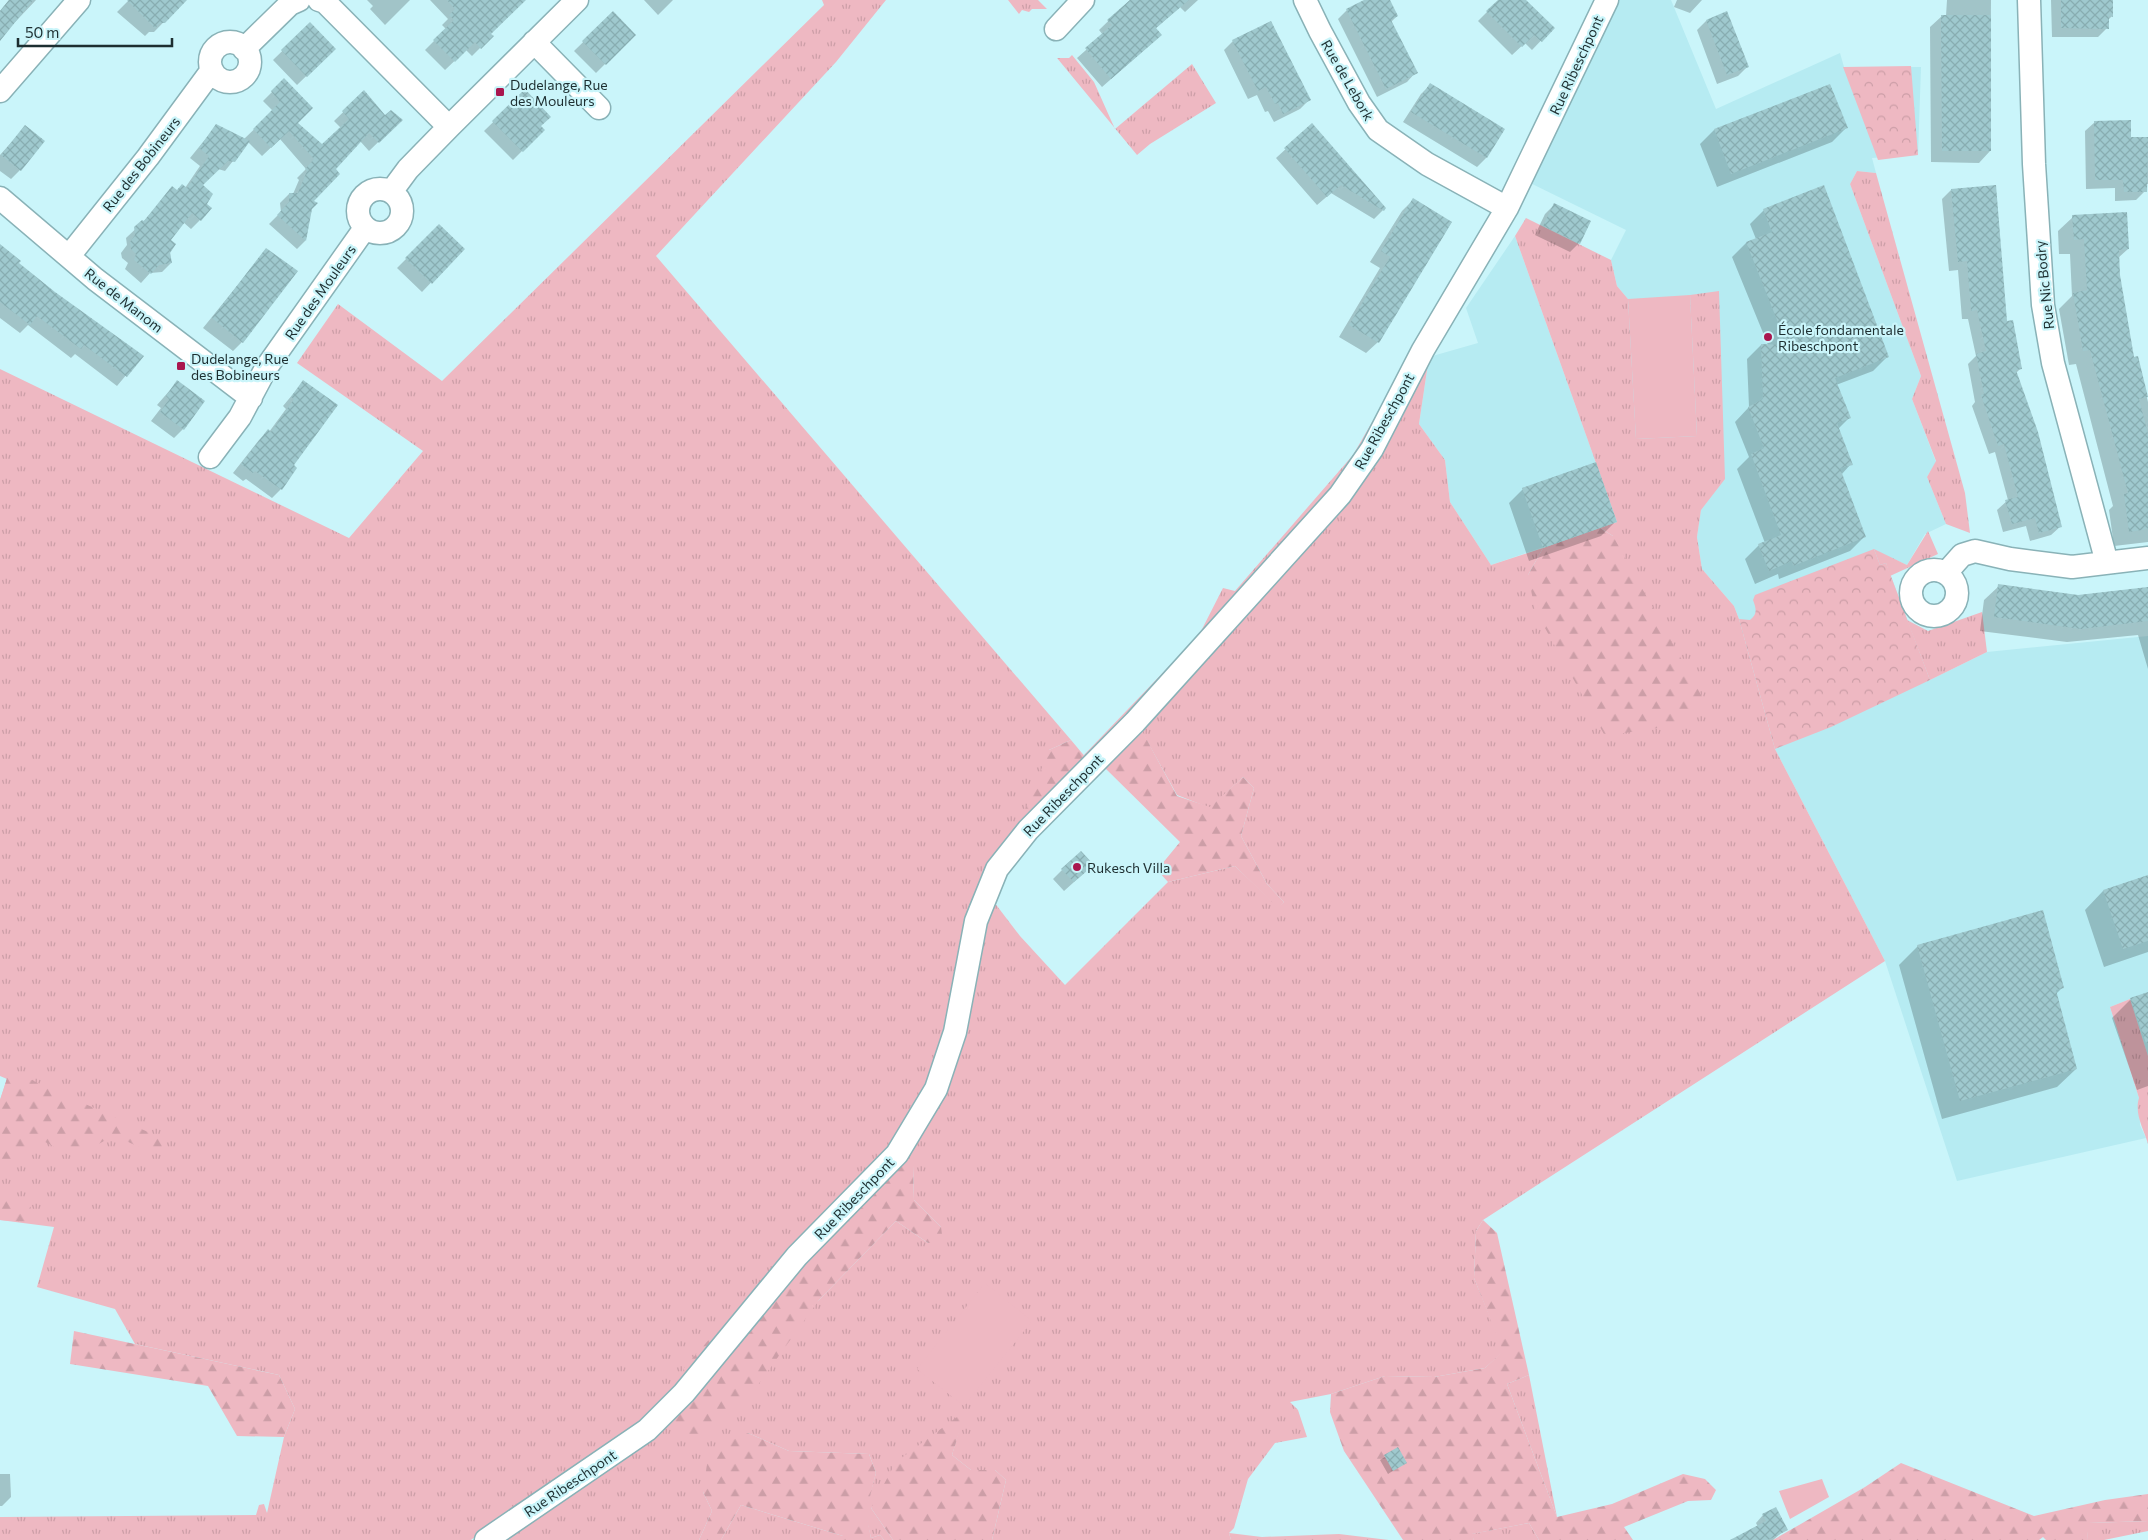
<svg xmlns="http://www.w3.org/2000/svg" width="2148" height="1540" font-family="Commissioner,sans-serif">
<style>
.built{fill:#b6ebf2}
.grass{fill:url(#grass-tufts);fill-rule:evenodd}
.forest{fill:url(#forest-firs)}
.park{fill:url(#park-crowns)}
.garden{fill:#eeb8c2}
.shadow{fill:#0003}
.building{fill:url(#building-cross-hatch)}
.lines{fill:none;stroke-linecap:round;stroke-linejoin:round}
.minor-casing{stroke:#89b2b7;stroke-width:25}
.minor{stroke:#fff;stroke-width:22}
.poi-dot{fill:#a9164e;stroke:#caf5fa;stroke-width:2}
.labels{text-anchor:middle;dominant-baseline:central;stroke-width:4.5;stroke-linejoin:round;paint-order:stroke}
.street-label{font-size:14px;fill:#1d2e30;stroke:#caf5fa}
.poi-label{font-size:14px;fill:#1d2e30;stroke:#caf5fa;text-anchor:start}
</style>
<defs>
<pattern id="grass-tufts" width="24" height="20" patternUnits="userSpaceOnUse" patternTransform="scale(1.25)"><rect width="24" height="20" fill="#eeb8c2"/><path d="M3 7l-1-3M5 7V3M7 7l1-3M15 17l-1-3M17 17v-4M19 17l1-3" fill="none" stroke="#cc9ea7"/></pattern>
<pattern id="forest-firs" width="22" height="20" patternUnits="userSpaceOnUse" patternTransform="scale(1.25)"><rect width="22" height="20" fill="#eeb8c2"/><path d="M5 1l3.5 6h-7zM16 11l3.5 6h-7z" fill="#cc9ea7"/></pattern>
<pattern id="park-crowns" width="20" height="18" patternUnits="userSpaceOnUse" patternTransform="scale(1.25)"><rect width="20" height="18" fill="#eeb8c2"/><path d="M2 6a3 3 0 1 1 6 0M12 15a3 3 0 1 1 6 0" fill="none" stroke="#cc9ea7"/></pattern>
<pattern id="building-cross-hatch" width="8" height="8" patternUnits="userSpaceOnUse" patternTransform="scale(1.25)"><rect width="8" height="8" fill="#9fc9ce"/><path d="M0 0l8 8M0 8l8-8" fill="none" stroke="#88adb1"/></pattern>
</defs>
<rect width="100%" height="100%" fill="#caf5fa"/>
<path class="built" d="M1607,0H1671L1716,109L1840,53L1844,67H1921L1918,155L1872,158L1876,173L1857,171L1850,184L1921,376L1912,399L1936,462L1927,477L1946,524L1925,534L1907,565L1874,550L1886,563L1930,680L1987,652L2148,636V1056L2130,999L2110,1007L2139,1098L2140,1125L2146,1138L1957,1181L1885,961L1775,749L1739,619L1734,606L1702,569L1697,537L1701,509L1628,485V299L1617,286L1611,260L1626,230L1522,179Z
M1515,236L1617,522L1491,565L1450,502L1445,460L1419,424L1429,357L1478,343L1466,308Z"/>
<path class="grass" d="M822,0H886L836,62L656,256L1071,740L1049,750L1092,764L1084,755L1199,635L1223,588L1235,591L1353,455L1375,417L1392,428L1429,357L1419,424L1445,460L1450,502L1491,565L1543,548L1528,575L1613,536L1600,528L1617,522L1515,236L1526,218L1611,260L1617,286L1628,299L1636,439L1697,436L1690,295L1719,291L1725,479L1701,510L1697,537L1702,569L1734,606L1739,619L1775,749L1885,961L1483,1220L1476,1231L1474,1278L1504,1351L1485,1368L1434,1377L1385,1376L1331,1394L1290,1402L1298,1410L1307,1437L1275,1443L1248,1479L1234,1528L1229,1533L1231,1540H992L1006,1480L995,1470H971L952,1455L962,1420L871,1508L893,1540H884L880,1535L871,1538L865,1512L876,1473L869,1454L789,1451L748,1433L703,1492L712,1511L699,1540H492L665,1426L819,1300L896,1221L928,1243L941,1227L914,1200L913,1166L684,1382L659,1412L492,1523L471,1540H0V1517L256,1515L259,1505L264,1504L267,1513L284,1437L295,1409L279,1375L135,1344L115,1309L37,1287L54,1227L0,1220V1100L7,1079L0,1076V369L349,538L423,451L297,363L338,304L442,381L824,5ZM1141,730L1177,795L1210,808L1243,777L1254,788L1241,836L1267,884L1284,902L1278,907L1235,866L1168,882L1065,985L1020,936L994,902L1005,874L1035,836L1105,768L1107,761Z
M1008,0H1038L1047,9H1032L1029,12L1022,10L1019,14Z
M1072,55L1094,82L1115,129L1192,64L1216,103L1150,144L1137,155L1057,58H1069Z
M1857,171L1876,173L1965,493L1970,533L1946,524L1927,477L1936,461L1912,399L1921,376L1850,184Z
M1928,531L1938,554L1890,576L1886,563L1880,565L1874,549L1907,565Z
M1982,612L1987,652L1930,680L1907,620L1928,631Z
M2130,999L2148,1056V1144C2144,1129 2134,1114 2139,1098L2110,1007Z
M1529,1375L1557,1517L1507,1384Z
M741,1505L843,1536V1540H721Z
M2148,1521V1531L2104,1540H2087L2088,1523Z
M1529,1523L1539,1540H1474L1471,1534Z"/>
<path class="forest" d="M1600,528L1613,536L1702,696L1690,723L1605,736L1535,610L1528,575L1543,548Z
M1141,729L1177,796L1210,807L1243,777L1254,788L1241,836L1267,884L1284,902L1278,908L1235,866L1168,882L1157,870L1180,842L1105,768L1106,761Z
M1071,740L1092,765L1044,813L1025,810L1049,750Z
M18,1074L157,1136L163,1147L153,1154L114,1135L75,1158L34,1136L25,1156L3,1163L0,1168V1100L7,1078Z
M897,1154L913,1166L914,1200L941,1227L943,1242L928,1243L896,1221L819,1300L745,1403L695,1443L665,1426L684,1393V1368L713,1335L724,1329Z
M0,1195L31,1207L26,1222L0,1220Z
M1483,1220L1497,1233L1529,1375L1507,1384L1557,1517L1612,1504L1683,1474L1705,1479L1716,1490L1711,1500L1688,1501L1624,1527L1633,1540H1539L1529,1523L1472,1534L1474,1540H1403L1344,1451L1330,1412L1331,1394L1385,1376L1434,1377L1485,1368L1503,1351L1474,1278L1476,1231Z
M74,1331L279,1375L295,1409L284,1437L237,1436L208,1386L70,1364Z
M957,1417L963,1420L952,1455L971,1470H995L1006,1480L992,1540H893L871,1508L896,1462Z
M748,1433L789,1451L869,1454L876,1473L866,1512L871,1538L880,1535L884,1540H843V1536L741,1505L721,1540H699L712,1511L703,1492L709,1450Z
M1901,1463L2034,1516L2105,1500L2148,1494V1521L2089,1523L2087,1540H2046L2043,1537L2039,1540H1773L1865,1487Z
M1229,1533L1262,1537L1339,1534L1389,1540H1231Z"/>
<path class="park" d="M1911,66L1918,155L1878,160L1843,67Z
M1874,549L1880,565L1886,563L1930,680L1831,727L1775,749L1739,619L1750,620C1758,614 1756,608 1753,600L1755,595Z"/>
<path class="garden" d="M1690,295L1697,436L1636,439L1628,299Z
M985,1283L1032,1321L964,1406L917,1369Z
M1822,1479L1829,1497L1790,1519L1779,1491Z"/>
<path class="shadow" d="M9,0H36L0,38V11Z
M129,0H185L154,32H149L145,36L117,12Z
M367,0H410L385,25L370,9L373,6Z
M430,0H524L490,34L492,36L472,56L466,50L445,70L425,50L446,29L442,25L448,19Z
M644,0H673L658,15Z
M1130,0H1198L1185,12L1180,7L1155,29L1151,44L1102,87L1077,58L1103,35L1099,30Z
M1367,0H1388L1397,16L1391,22L1416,72L1407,82L1377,97L1338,19L1347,10Z
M1499,0H1524L1553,28L1532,50L1525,43L1512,55L1478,21Z
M1677,0H1702L1690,13L1674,7Z
M1947,0H1991L1990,151L1979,163L1931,162L1930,27L1942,16H1946Z
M2051,0H2112V16L2107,21V28L2098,37H2052Z
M613,13L634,35L596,73L574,51Z
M1727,13L1747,67L1738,76L1717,84L1697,30L1706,21Z
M310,24L334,49L297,85L273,60Z
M1233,41L1309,100L1300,109L1274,122L1268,111L1265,112L1257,95L1248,99L1224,50Z
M284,80L296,123L322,146L341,128L334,121L364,92L385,116L401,120L369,151L360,141L334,169L312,201L305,241L297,249L269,224L281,212L280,203L289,194H293L299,180L297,178L306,169L280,139L262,156L248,142L225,171L218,169L201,185L205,204L200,220L191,229L183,222L169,240L171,263L162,272L150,273L141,283L125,269L128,263L122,258L121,253L127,245L126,238L143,222L172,188L176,191L185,188L200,166L190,158L216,126L244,139L273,111L263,101Z
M1430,85L1503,129L1486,158L1477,167L1403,122L1421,94Z
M1830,85L1846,128L1832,142L1717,187L1700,144L1714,130Z
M525,91L540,126L543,130L513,160L484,131Z
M2095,122L2130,139L2148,138V184H2145V191L2136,200L2115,201V188L2086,189L2085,131Z
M1312,125L1385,208L1374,219L1331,193L1317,205L1276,158Z
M25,127L20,170L11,179L0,171V155Z
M1951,190L2006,323L2021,368L2016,373L2061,526L2051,535L2030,541L2026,526L2003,532L1997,510L2008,500L1995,452L1989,454L1972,406L1975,402L1968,364L1976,356L1968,319H1962L1958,270L1949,271L1942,199Z
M1413,200L1451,223L1378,342L1366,353L1339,337L1380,268L1370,262L1402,211Z
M1554,205L1579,243L1570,252L1535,235L1545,214Z
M1764,210L1887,357L1873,371L1836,385L1850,417L1838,429L1851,464L1841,475L1864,537L1850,551L1779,579L1778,574L1755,584L1745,559L1759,545L1765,543L1737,469L1749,457L1735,422L1749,407L1747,359L1761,345H1768L1732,257L1746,243L1756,239L1750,224Z
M2073,217L2128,249L2118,258L2119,276L2133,359L2137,358L2148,402V542L2114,546L2109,510L2113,506L2076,364L2069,365L2059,309L2072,296L2070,254H2059L2058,231Z
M439,226L463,249L422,292L397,268Z
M0,246L17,263L55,293L142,356L117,386L75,354L71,358L28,325L20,333L0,318Z
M266,250L242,342L233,351L203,328Z
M177,382L183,429L174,438L151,421L161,408L157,405Z
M303,382L293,466L281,489L272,498L246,479L243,481L233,473L259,440L268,431L269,432L286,409L283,406Z
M1523,489L1615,522L1601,536L1529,561L1509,503Z
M1999,586L2078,596L2148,589V669L2138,635L2067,642L1980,631L1984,600Z
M1062,870L1083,874L1064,891L1053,879Z
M2148,876V952L2104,967L2085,910L2103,891Z
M1918,946L2063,987L2056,994L2076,1069L2057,1087L1942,1119L1899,965Z
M2148,993V1086L2137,1090L2112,1018L2130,1000Z
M1398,1449L1405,1463L1388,1474L1380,1460Z
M0,1474H10L11,1497L2,1506H0Z
M1763,1515L1786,1529L1773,1540H1745L1758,1527L1756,1523Z"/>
<path class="building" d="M9,0H33L0,41V11Z
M127,0H187L165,23H160L155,28Z
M447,0H526L491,34L494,36L481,49L475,42L455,62L433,40L454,20L449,15L455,9Z
M1130,0H1189L1156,28L1162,35L1111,79L1085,48L1112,25L1107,20Z
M1364,0H1390L1398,16L1391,20L1418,73L1386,89L1346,9Z
M1498,0H1526L1555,28L1542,42L1534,35L1522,47L1486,11Z
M2061,0H2113V17L2109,16V29L2061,28Z
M613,11L636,35L606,65L582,41Z
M1727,11L1749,67L1727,75L1706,20Z
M1941,15H1991V151H1942Z
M1271,21L1311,100L1283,114L1278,103L1275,104L1266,87L1258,91L1232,40Z
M310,22L336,49L307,77L281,50Z
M284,78L313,108L298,123L322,144L349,119L342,111L364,90L385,115L391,110L403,120L379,143L369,133L336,169L340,174L314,201L318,203L312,209L306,241L277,215L289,202V193H298L307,171L305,169L314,159L289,131L271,148L253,129L280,102L271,91Z
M1430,83L1505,129L1487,158L1411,112Z
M1830,84L1848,128L1731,174L1714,129Z
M525,89L551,117L541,126L545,130L523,152L492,121Z
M2131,120V137H2148L2147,192H2124L2123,180H2095L2094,121Z
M1312,123L1386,208L1384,211L1341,185L1327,197L1284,148Z
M216,124L250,141L235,162L228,161L203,185L213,194L207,204L212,208L201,221L192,213L171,240L176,244L170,253L172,263L159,265L151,274L134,260L136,254L131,249L130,242L135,235L134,227L142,220L144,221L172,186L177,190L182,184L187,188L209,156L199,148Z
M25,125L45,141L21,171L1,155Z
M1824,185L1889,357L1835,378L1851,418L1837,423L1853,465L1840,468L1866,537L1793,566L1792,561L1769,571L1758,544L1781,535L1751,454L1764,448L1748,407L1763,399L1761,344L1787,345L1746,242L1772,232L1763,209Z
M1996,185L2007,321L2013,320L2022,369L2016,370L2038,432L2062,527L2039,533L2035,518L2012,524L2005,500L2018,497L2004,444L1998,446L1981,395L1984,394L1976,354L1986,351L1977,310L1971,311L1967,261L1958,262L1951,189Z
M1413,198L1452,222L1379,343L1349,325L1390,257L1381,251Z
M1554,203L1591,221L1580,244L1543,226Z
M2127,212L2129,249L2119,250L2120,275L2134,357L2138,356L2148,397L2139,399L2148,434V529L2129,532L2124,494L2128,493L2090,350L2083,351L2073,293L2087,290L2084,239L2074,240L2072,215Z
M439,224L465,249L432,284L405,258Z
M0,244L21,261L19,263L55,292L144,356L127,377L84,345L81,349L37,316L30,325L0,302Z
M266,248L298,271L243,343L212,318Z
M177,380L205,401L184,430L160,412L169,399L166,396Z
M303,380L338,405L294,465L297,468L282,490L255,471L253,473L241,464L268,429L271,432L294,399L291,397Z
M1596,462L1617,522L1543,548L1522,488Z
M1998,584L2078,595L2148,587V621L2081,629L1994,617Z
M1081,851L1094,865L1074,882L1061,869Z
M2148,875V941L2123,949L2103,890Z
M2043,910L2064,988L2056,990L2077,1069L1960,1101L1917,945Z
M2148,992V1043H2146L2130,998Z
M1398,1447L1407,1463L1393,1471L1384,1455Z
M1776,1507L1788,1530L1768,1540H1730L1766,1521L1762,1514Z"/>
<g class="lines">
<defs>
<path id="minor" d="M319,0L325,2L449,127
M1305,0L1320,31L1359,103L1378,130L1427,164L1507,208
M2029,0L2034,164L2043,305L2053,363L2107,563
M1056,29L1083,0
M534,42L599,108
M210 62a20 20 0 1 1 40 0a20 20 0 1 1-40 0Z
M244,49L290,4L299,0
M0,91L79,0
M358 211a22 22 0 1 1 44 0a22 22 0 1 1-44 0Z
M391,192L408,169L449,127L577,0
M0,198L95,279L251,398
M69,256L148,157L212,70
M210,457L240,417L266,368L365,228
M1911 593a23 23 0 1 1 46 0a23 23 0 1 1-46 0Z
M1946,573L1962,555L1975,551L2010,559L2072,567L2148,558
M486,1540L647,1430L684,1393L797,1256L897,1154L936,1089L955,1032L976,921L997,869L1028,830L1135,722L1340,495L1372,449L1423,350L1507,208L1607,0"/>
</defs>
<use href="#minor" class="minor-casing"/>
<use href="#minor" class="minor"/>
</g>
<g class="poi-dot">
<rect x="495" y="87" width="10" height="10" rx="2.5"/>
<circle cx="1768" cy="337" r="5"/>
<rect x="176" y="361" width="10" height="10" rx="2.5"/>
<circle cx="1077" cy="867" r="5"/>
</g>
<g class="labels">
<g class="street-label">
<text transform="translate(1576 65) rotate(-65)">Rue Ribeschpont</text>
<text transform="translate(1348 80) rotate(60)">Rue de Lebork</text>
<text transform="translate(141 164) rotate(-52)">Rue des Bobineurs</text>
<text transform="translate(2044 285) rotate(-96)">Rue Nic Bodry</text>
<text transform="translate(320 292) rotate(-55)">Rue des Mouleurs</text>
<text transform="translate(124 300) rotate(38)">Rue de Manom</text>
<text transform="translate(1384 421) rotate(-61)">Rue Ribeschpont</text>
<text transform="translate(1063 795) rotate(-46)">Rue Ribeschpont</text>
<text transform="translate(854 1198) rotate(-46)">Rue Ribeschpont</text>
<text transform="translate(570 1483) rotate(-34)">Rue Ribeschpont</text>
</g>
<g class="poi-label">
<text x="510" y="84">Dudelange, Rue<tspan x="510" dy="16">des Mouleurs</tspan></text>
<text x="1778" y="329">École fondamentale<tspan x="1778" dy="16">Ribeschpont</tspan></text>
<text x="191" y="358">Dudelange, Rue<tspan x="191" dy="16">des Bobineurs</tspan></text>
<text x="1087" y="867">Rukesch Villa</text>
</g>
</g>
<path d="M18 38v8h154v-8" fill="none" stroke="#1d2e30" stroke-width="2.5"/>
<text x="25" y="38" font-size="15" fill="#1d2e30" stroke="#caf5fa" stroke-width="4" paint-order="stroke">50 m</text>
</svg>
